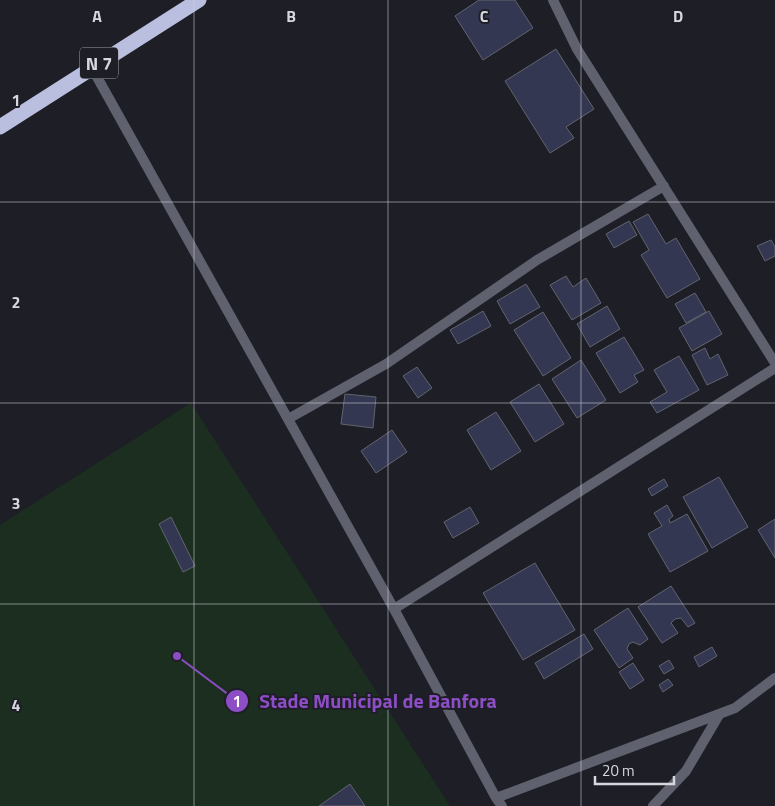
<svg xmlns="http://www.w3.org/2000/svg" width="775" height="806" font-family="'Titillium Web',sans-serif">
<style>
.green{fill:#1b2e20}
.building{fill:#343751;stroke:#62646e}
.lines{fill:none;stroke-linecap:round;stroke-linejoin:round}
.street{stroke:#5f616e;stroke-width:10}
.highway{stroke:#babfdf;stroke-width:15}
.grid{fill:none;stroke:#d7d8de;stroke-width:1;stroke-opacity:0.55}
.labels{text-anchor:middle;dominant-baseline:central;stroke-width:4;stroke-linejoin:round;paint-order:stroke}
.shield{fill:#1d1e26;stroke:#9fa0a7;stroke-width:1}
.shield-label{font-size:18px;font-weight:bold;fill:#d7d8de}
.grid-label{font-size:16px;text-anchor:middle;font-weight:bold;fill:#d7d8de;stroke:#1d1e26;stroke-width:4;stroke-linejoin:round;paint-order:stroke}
.leader{fill:none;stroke:#8d4ec5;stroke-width:2}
.callout-dot{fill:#8d4ec5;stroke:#1d1e26;stroke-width:2}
.mark-label{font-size:15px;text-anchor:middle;font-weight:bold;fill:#fff}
.callout-label{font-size:20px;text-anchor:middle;font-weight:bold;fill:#8d4ec5;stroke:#1d1e26;stroke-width:4;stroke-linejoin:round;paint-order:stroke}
</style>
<rect width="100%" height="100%" fill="#1d1e26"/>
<path class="green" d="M191,403L450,806H0V525Z"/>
<path class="building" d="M479,0H515L533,28L483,60L455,16Z
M556,49L594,109L566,127L574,138L550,153L505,81Z
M648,214L666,244L676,238L700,279L667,298L641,255L649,250L633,222Z
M629,221L637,235L614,248L606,234Z
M771,240L775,247V256L765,261L757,246Z
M566,276L573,287L586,278L601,303L572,320L550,285Z
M526,284L540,307L510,324L497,301Z
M695,293L706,312L686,323L675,304Z
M607,306L620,329L590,347L577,324Z
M483,311L491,326L458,344L450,330Z
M709,311L722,334L692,351L679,328Z
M543,312L571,358L543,376L514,330Z
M624,337L644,370L634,375L638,382L620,393L596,353Z
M705,348L710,359L718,354L728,375L707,385L692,355Z
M679,356L699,390L657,413L650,402L667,392L654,370Z
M581,360L606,400L577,418L552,379Z
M417,367L432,388L418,398L403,376Z
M539,384L564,424L535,442L510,402Z
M345,394L376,397L373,428L341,424Z
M496,412L521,451L491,470L467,430Z
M392,430L407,452L376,473L361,451Z
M719,477L748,527L712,548L683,497Z
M664,479L668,486L652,496L648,489Z
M667,505L673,516L669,519L670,523L687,514L708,551L670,572L648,534L662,526L654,513Z
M470,507L479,523L453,538L444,522Z
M171,517L195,566L183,572L159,524Z
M775,519V558L758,530Z
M535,563L575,630L523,660L483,593Z
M671,586L695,623L688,627L681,618L675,619L671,623L678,633L662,643L638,607Z
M628,608L648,639L640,645L633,642L629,644L627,649L633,658L619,668L594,630Z
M584,634L593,649L544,679L535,663Z
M712,647L717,656L699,667L694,657Z
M669,660L674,668L664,674L659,666Z
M633,663L644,680L630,689L619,672Z
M668,679L673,685L663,692L659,685Z
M350,784L365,806H319Z"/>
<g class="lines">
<path class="street" d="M553,0L577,49L775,363
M92,68L394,609L496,798L502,806
M288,419L386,364L537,260L664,186
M394,609L775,368
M496,798L735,708L775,678
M653,806L686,771L719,715"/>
<path class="highway" d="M0,127L199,0"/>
</g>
<path class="grid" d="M194,0V806M388,0V806M581,0V806M0,202H775M0,403H775M0,604H775"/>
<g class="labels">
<rect class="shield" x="80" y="47.5" width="38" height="31" rx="4"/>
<g class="shield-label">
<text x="99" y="63">N 7</text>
</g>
</g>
<g class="grid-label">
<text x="97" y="22">A</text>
<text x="291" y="22">B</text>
<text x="484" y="22">C</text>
<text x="678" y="22">D</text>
<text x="16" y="106">1</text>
<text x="16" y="308">2</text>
<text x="16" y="509">3</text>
<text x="16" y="711">4</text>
</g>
<path class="leader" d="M177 656L237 701"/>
<g class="callout-dot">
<circle cx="177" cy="656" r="5"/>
<circle cx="237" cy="701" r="12"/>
</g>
<g class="mark-label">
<text x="237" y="707">1</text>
</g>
<g class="callout-label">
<text x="378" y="708">Stade Municipal de Banfora</text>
</g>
<path d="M595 776v8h79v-8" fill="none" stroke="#d7d8de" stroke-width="2.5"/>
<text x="602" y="776" font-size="15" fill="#d7d8de" stroke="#1d1e26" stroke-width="4" paint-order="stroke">20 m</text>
</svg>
